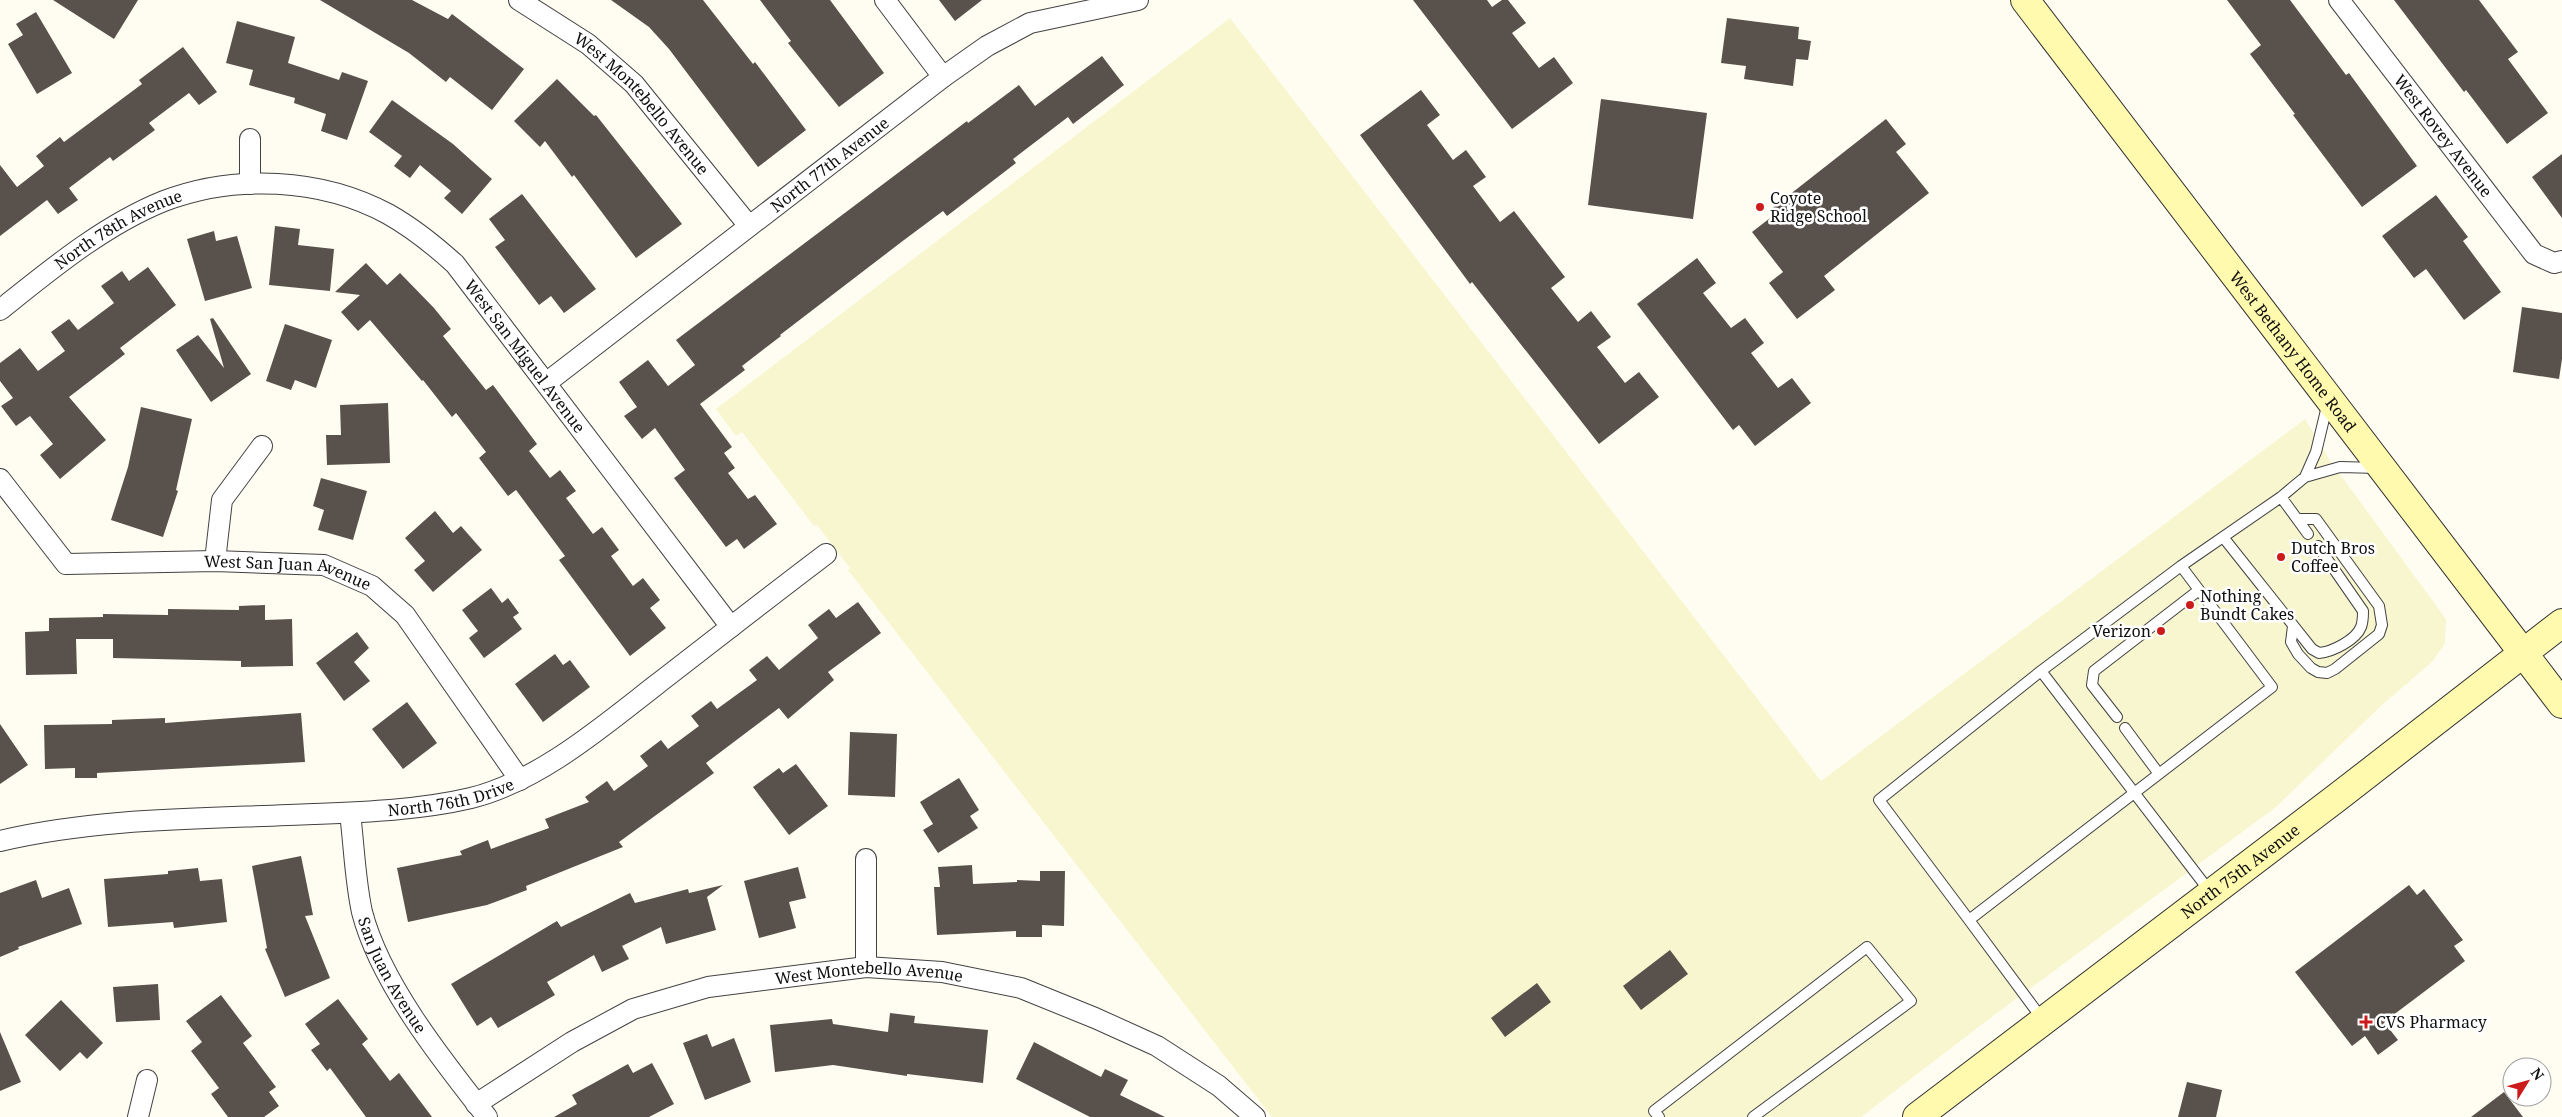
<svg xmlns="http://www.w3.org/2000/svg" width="2562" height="1117" font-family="'Noto Serif',serif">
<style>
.farmland{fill:#f8f6cf}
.building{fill:#59514b}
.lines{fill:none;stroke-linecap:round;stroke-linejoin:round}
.lane-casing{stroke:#424242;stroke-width:12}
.street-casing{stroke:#424242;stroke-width:22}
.secondary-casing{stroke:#313131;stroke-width:30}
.lane{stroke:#fff;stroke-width:10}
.street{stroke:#fff;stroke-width:20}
.secondary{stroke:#fffaad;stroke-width:28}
.poi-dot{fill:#cc1b1b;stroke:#fff;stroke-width:2}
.labels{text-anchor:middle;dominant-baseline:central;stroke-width:5;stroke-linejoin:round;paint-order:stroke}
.street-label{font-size:16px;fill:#0f0f0f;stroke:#fff}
.poi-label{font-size:16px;fill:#0f0f0f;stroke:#fff;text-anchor:start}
</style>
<rect width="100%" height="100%" fill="#fffdf2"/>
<path class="farmland" d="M1230,18L1821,781L2305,419L2331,462L2446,619L2445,643L2432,662L2383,704L2276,807L1997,1013L1861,1117H1272L848,570L850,568L817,525L814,526L742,432L736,436L716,409Z"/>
<path class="building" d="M53,0H138L114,39Z
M320,0H412L448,19L452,14L524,69L492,110L450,77L446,82L409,53Z
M611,0H703L753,64L755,62L806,130L758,167L669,49L649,27Z
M760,0H830L884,73L839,107L788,43L791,41Z
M939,0H982L955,21Z
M1413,0H1487L1492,7L1502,0H1508L1526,23L1512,33L1539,68L1554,57L1573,83L1512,129Z
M2227,0H2290L2346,75L2349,73L2417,166L2362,207L2293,115L2295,114L2250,54L2261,45Z
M2394,0H2479L2518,52L2508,59L2548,113L2507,144L2466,90L2464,92Z
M36,12L72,73L37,94L8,44L23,35L16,24Z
M1727,18L1799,27L1798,39L1811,41L1808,60L1796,59L1793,86L1744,79L1746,66L1721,63Z
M237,21L295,37L288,63L339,80L342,72L368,81L347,140L321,131L326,114L294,103L295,98L249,85L253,70L226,63Z
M183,47L217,92L199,105L189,93L149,123L155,130L113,161L110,157L69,188L78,200L58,214L47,200L0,236V165L17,187L44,166L36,156L60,137L64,142L142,84L139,80Z
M1102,56L1124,85L1073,124L1068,117L1013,159L1016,163L947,216L943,211L904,240L780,335L781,336L742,366L745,370L700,404L732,447L724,453L735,468L728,473L748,499L755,495L777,524L744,549L737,539L726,547L674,478L685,470L655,428L642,439L624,416L637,407L619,382L648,360L668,386L695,365L676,340L967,121L968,123L1019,85L1035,106Z
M557,79L594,116L596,115L682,224L636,258L574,175L572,177L545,141L540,147L514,121Z
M1421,90L1440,115L1427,125L1453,160L1466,150L1486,177L1473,186L1500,222L1514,211L1565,277L1551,288L1578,322L1591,311L1611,337L1597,347L1625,383L1639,372L1659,397L1599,444L1472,282L1470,284L1360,135Z
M1601,99L1707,113L1693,219L1588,205Z
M392,100L453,144L492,179L462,214L444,198L451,191L420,165L410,178L394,166L402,156L369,132Z
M1886,119L1906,144L1896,152L1929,193L1824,276L1835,290L1797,319L1769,283L1783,272L1752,232L1774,215L1770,210Z
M2562,154V218L2532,177Z
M522,194L596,289L564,313L551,296L539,305L495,247L505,240L489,219Z
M2436,195L2468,237L2463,241L2501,292L2464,320L2426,269L2414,278L2382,236Z
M275,226L300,229L298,245L334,249L330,291L269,285Z
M214,231L216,241L237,236L252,288L205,301L187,239Z
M1697,258L1716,283L1703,293L1731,328L1745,318L1764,343L1751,353L1778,388L1792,378L1811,403L1755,446L1739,425L1733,430L1637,304Z
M366,263L387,285L400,273L434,308L451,329L443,336L486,390L493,385L537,444L529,451L550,478L560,470L576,491L566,498L593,534L602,527L619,550L611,556L633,586L643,578L660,600L650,608L666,628L630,656L559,560L565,556L516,490L508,496L479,458L486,452L456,413L452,417L423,380L422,381L370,320L358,331L341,312L360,295L335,292Z
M148,267L176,305L120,348L125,354L69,397L106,440L60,479L40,455L53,444L30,416L16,426L1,406L13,398L0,381V363L20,348L38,371L65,351L51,332L69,319L78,330L114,303L101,286L122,271L129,281Z
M2522,307L2562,313V359L2559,379L2513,372Z
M213,318L251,374L211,402L176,350L198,335L224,368L210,319Z
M285,324L332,340L316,388L295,380L291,390L266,381Z
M388,403L390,463L327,465L326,435H341L340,405Z
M141,407L192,419L176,490L178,491L163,537L111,520L128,467Z
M321,478L367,491L353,540L318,530L324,510L313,506Z
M435,511L453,533L461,526L482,550L433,592L414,570L425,561L405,538Z
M491,588L502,603L508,598L519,613L513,617L522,629L484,658L469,638L478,631L462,610Z
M858,602L881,633L828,672L834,680L788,719L779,708L706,763L714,773L619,842L623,847L526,886L527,890L487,905L408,922L397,868L462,855L460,851L488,840L491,849L549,828L545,819L589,802L585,797L607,781L614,791L648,766L640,756L661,740L668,749L699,726L691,716L711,701L717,709L757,680L749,670L767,656L779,670L818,638L808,625L829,609L836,618Z
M265,605V620L292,619L293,666L241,667V661L113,658V639H76L77,674L26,675L25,632L49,631V618L103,617V614L168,615V609L239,610V606Z
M357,632L369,648L354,662L370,681L344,701L316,663Z
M555,654L563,665L570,660L590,687L543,722L515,684Z
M407,702L437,743L403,769L372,729Z
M301,713L305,762L97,773V778H75V768L45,769L44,725L112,724V720L165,718V723Z
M0,724L28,765L0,784Z
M850,732L897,734L895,797L848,795Z
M796,764L828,806L789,835L753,787L779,768L783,773Z
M959,778L979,810L970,816L978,828L938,853L923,830L933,824L920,802Z
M301,856L313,915L305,916L330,978L285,997L265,949L267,948L252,866Z
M972,865L973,884L1017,882V880L1040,881V871H1065L1064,926L1042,925V937H1016V931L937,935L934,887H940L938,867Z
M798,867L806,898L789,902L796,928L759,938L744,881Z
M198,868L200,881L222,879L227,922L174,928L173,922L108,927L104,879L168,874V871Z
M36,880L42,898L69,888L82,924L18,947L19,949L0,957V893Z
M723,885L707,897L716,930L666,944L661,927L622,946L629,959L602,972L594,955L547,982L555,995L498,1028L491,1017L477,1026L451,984L557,921L561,927L630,893L635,903L688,889L689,893Z
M2409,885L2417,895L2424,889L2463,940L2454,946L2465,961L2384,1022L2398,1040L2378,1055L2365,1036L2352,1046L2295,972Z
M1670,950L1688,974L1641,1010L1623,986Z
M1537,983L1551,1002L1505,1037L1491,1018Z
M158,984L160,1020L116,1022L113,987Z
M221,995L252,1036L243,1043L276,1087L269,1092L279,1106L264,1117H228L211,1094L219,1088L191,1051L202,1042L186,1021Z
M338,999L368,1039L362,1044L390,1081L399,1073L432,1117H366L330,1068L327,1071L311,1050L320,1044L305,1024Z
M61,1000L103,1043L87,1059L80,1052L60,1071L25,1035Z
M890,1013L915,1016L914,1023L988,1030L983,1083L907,1074V1076L833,1065L775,1072L770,1025L832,1019L833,1024L888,1032Z
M0,1032L21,1082L0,1091Z
M707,1034L712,1047L734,1038L751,1082L705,1100L683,1043Z
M1034,1042L1101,1077L1105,1069L1128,1080L1120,1095L1165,1117H1090L1016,1079Z
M652,1063L674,1104L649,1117H554L577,1104L572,1095L594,1083L628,1064L633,1073Z
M2187,1082L2222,1090L2216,1117H2178Z
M2504,1092L2523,1117H2471Z"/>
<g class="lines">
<defs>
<path id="lane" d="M2305,477L2316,452L2328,402
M2281,497L2308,534
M2223,537L2312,649L2319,653C2332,652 2356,640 2361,627C2363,622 2363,616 2363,611L2318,546
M2293,626L2291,642L2298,654L2311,668L2318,672L2327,673L2335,669L2379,634L2382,625L2379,606L2316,519H2297
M2041,671L1879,800L1969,920L2272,687L2181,566
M2117,717L2092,685L2094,671L2199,590
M2125,728L2159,774
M2211,893L2041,671L2181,566L2281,497L2305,477L2340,467L2378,468
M1969,920L2043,1020
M1659,1117L1654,1111L1867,947L1911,1001L1753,1117"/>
<g id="street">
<path id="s1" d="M519,0L588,44L634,84L749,226"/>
<path d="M885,0L943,77"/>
<path id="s2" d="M2339,0L2534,254L2554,263L2562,261"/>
<path d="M250,184V139"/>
<path id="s3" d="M0,310C50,270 104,225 164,201C235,174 321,178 388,214C413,228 434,245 455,264L731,627"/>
<path id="s4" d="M546,383L943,77L987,46L1030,23L1138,0"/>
<path id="s5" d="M0,479L66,564L215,561L324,565L372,586L405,615L520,780"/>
<path d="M215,561L222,500L262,446"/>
<path id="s6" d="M350,813C354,845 355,880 362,912C380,982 442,1060 487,1117"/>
<path id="s7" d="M0,841C101,817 209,819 313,814C365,812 420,810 471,798C539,781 602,727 656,685C713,641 769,597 826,554"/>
<path d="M866,859V967"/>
<path id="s8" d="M476,1104L572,1042L633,1009L708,987L866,967L942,972L1021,988L1095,1018L1157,1046L1219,1086L1255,1117"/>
<path d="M138,1117L147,1080"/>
</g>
<g id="secondary">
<path id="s9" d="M2025,0L2562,704"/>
<path id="s10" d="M1917,1117L2339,796L2562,623"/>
</g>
</defs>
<use href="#lane" class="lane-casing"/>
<use href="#street" class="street-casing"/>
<use href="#secondary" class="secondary-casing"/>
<use href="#lane" class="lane"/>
<use href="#street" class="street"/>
<use href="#secondary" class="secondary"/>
</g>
<g class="poi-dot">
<circle cx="1760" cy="207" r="5"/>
<circle cx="2281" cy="557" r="5"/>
<circle cx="2190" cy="605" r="5"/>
<circle cx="2161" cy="631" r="5"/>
<path d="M2363.5 1014.5h5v5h5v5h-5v5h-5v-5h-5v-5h5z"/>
</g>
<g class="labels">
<g class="street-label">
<text stroke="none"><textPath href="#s1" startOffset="162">West Montebello Avenue</textPath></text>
<text stroke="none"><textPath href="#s2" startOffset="171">West Rovey Avenue</textPath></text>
<text stroke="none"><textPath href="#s4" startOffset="358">North 77th Avenue</textPath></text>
<text stroke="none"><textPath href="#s3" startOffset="144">North 78th Avenue</textPath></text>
<text stroke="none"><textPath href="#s9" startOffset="442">West Bethany Home Road</textPath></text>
<text stroke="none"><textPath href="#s3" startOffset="628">West San Miguel Avenue</textPath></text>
<text stroke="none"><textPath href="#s5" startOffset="331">West San Juan Avenue</textPath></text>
<text stroke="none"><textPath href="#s7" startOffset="454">North 76th Drive</textPath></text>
<text stroke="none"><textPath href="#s10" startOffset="406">North 75th Avenue</textPath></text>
<text stroke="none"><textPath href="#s6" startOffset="170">San Juan Avenue</textPath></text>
<text stroke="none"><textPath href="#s8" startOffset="424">West Montebello Avenue</textPath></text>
</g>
<g class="poi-label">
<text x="1770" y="198">Coyote<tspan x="1770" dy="18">Ridge School</tspan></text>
<text x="2291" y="548">Dutch Bros<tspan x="2291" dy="18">Coffee</tspan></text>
<text x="2200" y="596">Nothing<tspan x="2200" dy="18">Bundt Cakes</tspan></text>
<text x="2151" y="631" text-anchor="end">Verizon</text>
<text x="2376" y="1022">CVS Pharmacy</text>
</g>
</g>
<g transform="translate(2527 1082) rotate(53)"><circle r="24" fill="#ffffff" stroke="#9f9f9f"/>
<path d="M0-4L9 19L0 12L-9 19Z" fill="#cc1b1b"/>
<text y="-8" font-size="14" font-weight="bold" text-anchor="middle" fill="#0f0f0f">N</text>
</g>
</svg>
